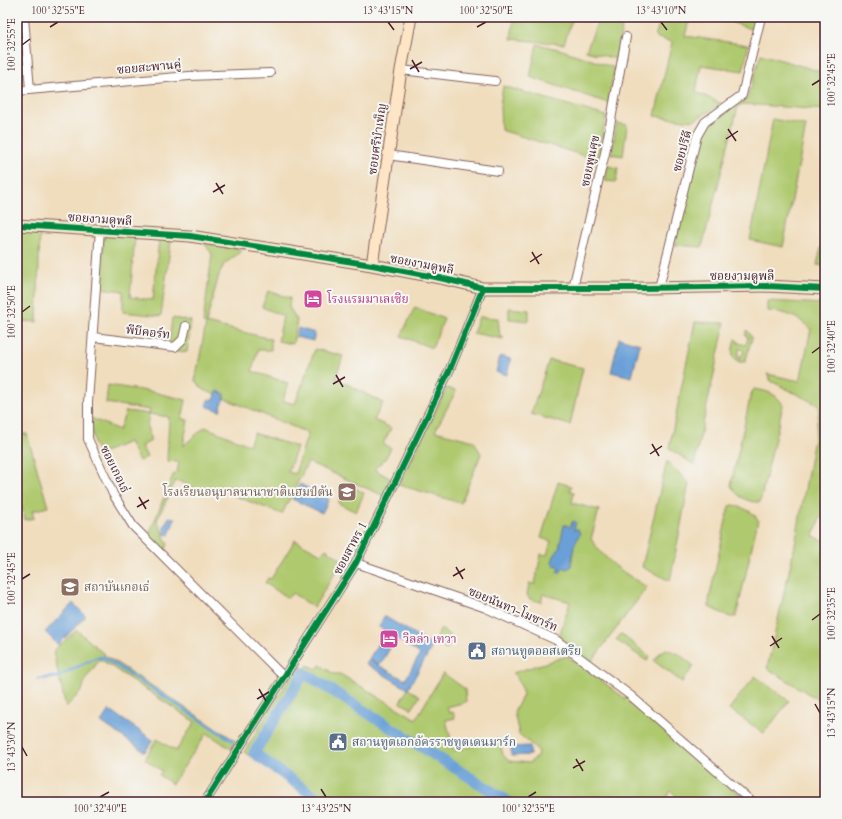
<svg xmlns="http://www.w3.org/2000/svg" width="842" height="819" font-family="Cardo,'Noto Serif Thai',serif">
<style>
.green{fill:#afc96e;stroke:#7c744c}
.water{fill:#6ba0d7;stroke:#5a6081}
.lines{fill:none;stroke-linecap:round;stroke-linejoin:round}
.stream{stroke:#6ba0d7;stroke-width:3}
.canal{stroke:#6ba0d7;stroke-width:11}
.street-casing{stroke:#84625e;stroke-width:10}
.secondary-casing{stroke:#84625e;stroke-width:13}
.street{stroke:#fff;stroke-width:8}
.secondary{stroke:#fde5c5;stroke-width:11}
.cycleway-casing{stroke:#f6f6f2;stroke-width:8}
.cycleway{stroke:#00873e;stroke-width:6}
.ticks{fill:none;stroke:#4a1f2b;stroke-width:1.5}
.labels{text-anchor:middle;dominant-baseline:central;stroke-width:4;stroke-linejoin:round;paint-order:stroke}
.street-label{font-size:12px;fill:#4a1f2b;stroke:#f6f6f2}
.hotel-label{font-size:12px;fill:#b23c85;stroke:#f6f6f2;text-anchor:start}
.education-label{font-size:12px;fill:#785e54;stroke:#f6f6f2;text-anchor:end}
.service-label{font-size:12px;fill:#4e5e75;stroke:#f6f6f2;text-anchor:start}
.neatline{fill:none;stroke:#4a1f2b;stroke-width:1.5}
.ticks-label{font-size:10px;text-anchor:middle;fill:#4a1f2b}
</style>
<rect width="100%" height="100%" fill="#f6f6f2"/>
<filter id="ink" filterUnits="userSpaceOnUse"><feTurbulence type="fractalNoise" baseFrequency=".025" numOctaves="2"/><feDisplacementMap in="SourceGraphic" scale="8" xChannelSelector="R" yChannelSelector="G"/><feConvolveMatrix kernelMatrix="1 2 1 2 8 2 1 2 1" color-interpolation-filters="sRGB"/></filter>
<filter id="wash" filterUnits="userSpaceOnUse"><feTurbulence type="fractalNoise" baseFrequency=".012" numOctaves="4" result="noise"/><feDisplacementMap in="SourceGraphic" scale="16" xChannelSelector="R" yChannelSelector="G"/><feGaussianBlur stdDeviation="0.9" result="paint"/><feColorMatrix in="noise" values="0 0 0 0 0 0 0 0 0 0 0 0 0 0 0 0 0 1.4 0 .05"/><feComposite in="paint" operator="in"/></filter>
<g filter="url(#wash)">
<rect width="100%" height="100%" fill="#f0ddbd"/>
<path class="green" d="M514,17H573L564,44L511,39Z
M661,17H690L685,36L749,45L743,71L701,65L696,92L722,104L692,121L655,116L672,42L655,37Z
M718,17H757L753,30Z
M598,21L622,28L616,59L586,51Z
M537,44L562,50L615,68L608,103L530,77Z
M761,54L825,73V110L743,104L738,107L702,247L675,245L701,136L709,122L747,99Z
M503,86L606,116L598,160L501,130L500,106Z
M773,119L806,126L783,247L750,240Z
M617,123L627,125L623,156L611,154Z
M608,166L618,168L616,182L605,181Z
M17,229L40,231L37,322L17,321Z
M825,231V266L817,265Z
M104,233L135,236L130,297L153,300L159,238L171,241L161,316L123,312V291L101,288Z
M204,243L239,248L242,251L224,264L219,275L206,323L271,339V350H258L252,371L288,383L283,401L295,404L315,349L343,356L336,378L383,403L374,420L391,428L383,444L391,448L385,459L374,469L391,479L384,496L308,462L282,514L209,486L204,492L176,480L157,520L168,545L163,552L150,540L149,535L173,475L177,472L179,462L167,461L169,417L149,414L147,427L151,441L141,446L147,457L139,461L129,442L99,454L94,444L91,418L119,430L126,411L149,414L150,410L106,403L108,385L153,392L186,400L182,419L188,420L183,446L205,427L249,445L254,433L297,447L288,472L295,474L308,433L204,390L195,381L206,324L203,323L212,254Z
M268,291L290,298L289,307L297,320L293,344L278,341L283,316L262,307Z
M767,301L825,304V507L813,536L825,541V704L767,668L795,545L820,406L771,381L767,374L800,381L811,329C796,316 787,312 767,311Z
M415,307L444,319L432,348L401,336Z
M509,308L529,310V321L509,319Z
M479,317L498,318L500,337H503V339L473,333Z
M172,318L191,321L187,352L168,350Z
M695,322L725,323L694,465L669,448Z
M747,330L752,338L745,362H739L740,356L743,354L744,352L741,349H739L737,362C730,355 733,348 735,339L738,341V343L746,345L748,337L745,335Z
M549,360L583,368L570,425L531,414Z
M447,388L456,391L435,431L474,441L481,454L461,503L399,485Z
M754,389C767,391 776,393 783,405L760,502C748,503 736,496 731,485L751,394Z
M17,434H27L48,507L32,511L34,518L25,520L21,503L17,504Z
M667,461L689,483L670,581L642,567Z
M558,482L571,486L570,491L574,492L572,503L599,510L591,539C605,561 625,574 647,587L592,661L559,637L570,602L543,594L541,602L530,599L527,595L529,583L535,584L541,554L547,555L551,541L541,538Z
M348,484L364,493L356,512L338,503Z
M734,505C743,508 753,511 758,520L736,617H730L709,607V600L729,506Z
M295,540L321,554L326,549L341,559L335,573L314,607L292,593L288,598L265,583L268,578L271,579Z
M441,629L453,638L446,650L434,642Z
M77,630L106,656L236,741L231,749L207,733L172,784L159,775L162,771L145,759L157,739L176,751L195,722L100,659L85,680L82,691L66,707L53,651Z
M621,634L650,657L647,661L616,640Z
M666,649L679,654L694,666L682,682L654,661L660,653Z
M567,656C628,698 685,746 740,795L735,802H682L671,791L663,802H314L244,752L298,665L305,669L308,665L317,669L320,665L334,674H340L416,719L443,673L465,689L466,702L447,707L449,713L453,712L455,718L446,720L454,751L497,739L498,743H500L503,755L509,761L529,763L537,757L538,750L519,734L514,712L523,695L520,683L513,673Z
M755,676L789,701L764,733L729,709Z
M408,689L420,696L412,709L400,702Z"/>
<path class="water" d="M298,328L315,333L313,341L296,337Z
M619,338L640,344L632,377L611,372Z
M500,356L511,359L507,375L496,372Z
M217,391L225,394L220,411L206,406L208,400H214Z
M300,484L329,499L322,513L292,499Z
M169,517L175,518L169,535L164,534V526Z
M573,521L576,522L574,530L578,529L580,534L574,546L571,567L566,569L564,567L559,574L557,572L559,568L557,565L555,566L552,562L554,556L559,549L564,525H566L570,527Z
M73,603L86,616L58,645L45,632Z
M384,616L433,645L408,689L366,664L369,660L405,680L420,654L379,627Z
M384,633L395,640L380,665L369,659Z
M109,710L153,740L145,752L101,722Z
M530,746V755L511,756V747Z"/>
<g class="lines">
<path class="stream" d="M38,679L57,677L95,658L103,657L233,741"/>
<path class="canal" d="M322,802L254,753L304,673L509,802"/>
</g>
</g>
<g filter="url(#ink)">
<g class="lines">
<defs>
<path id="street" d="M24,17L30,90
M401,70L495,81
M17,91L189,76L270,73
M388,155L498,171
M100,229L88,402V439L113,494L133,526L284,677
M573,288L605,153L626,37
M659,288L697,136L705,122L742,95L761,17
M93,337L175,347L183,339L186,326
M356,563L486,608L556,640L631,696L752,802
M205,802L356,563L450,369L483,288"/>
<path id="secondary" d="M17,225L190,236L372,265L440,278L483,288H645L767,286L825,289
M372,265L401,70L411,17"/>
</defs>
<use href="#street" class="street-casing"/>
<use href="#secondary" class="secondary-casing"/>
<use href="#street" class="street"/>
<use href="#secondary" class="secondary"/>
<defs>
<path id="cycleway" d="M17,225L190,236L372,265L440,278L483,288H645L767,286L825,289
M205,802L356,563L450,369L483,288"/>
</defs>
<use href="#cycleway" class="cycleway-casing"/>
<use href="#cycleway" class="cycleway"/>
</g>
</g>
<path class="ticks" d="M388,22L394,30M661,22L667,30M50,27L58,22M477,27L486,22M22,45L30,39M412,60L419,72M410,69L422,62M812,85L820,80M728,129L736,141M726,139L738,131M216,183L223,194M213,192L225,185M532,252L539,264M530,262L542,254M22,312L30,306M812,353L820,347M336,375L343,387M333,384L345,377M652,444L659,456M650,454L662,446M139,497L146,509M137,507L149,500M456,567L463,579M453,576L465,569M22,579L30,574M812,620L820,614M772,636L779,648M770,646L782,638M259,689L266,701M257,699L269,692M815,704L820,713M22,747L27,756M576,759L583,771M573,768L585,761M321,789L326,797M100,797L109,792M528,797L536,792"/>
<defs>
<symbol id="hotel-square" viewBox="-11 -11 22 22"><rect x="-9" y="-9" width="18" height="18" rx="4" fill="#d1479c" stroke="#f6f6f2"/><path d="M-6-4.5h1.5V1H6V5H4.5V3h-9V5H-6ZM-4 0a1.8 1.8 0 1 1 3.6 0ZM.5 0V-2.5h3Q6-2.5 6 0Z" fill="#fff"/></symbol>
<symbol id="school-square" viewBox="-11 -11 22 22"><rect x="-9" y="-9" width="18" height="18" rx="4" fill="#8d6e63" stroke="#f6f6f2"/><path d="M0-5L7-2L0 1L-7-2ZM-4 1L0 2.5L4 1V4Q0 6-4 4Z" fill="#fff"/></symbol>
<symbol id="civic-square" viewBox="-11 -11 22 22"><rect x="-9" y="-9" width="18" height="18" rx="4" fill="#5c6f8a" stroke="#f6f6f2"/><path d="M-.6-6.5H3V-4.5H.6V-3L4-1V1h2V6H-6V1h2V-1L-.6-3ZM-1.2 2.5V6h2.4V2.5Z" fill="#fff"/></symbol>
</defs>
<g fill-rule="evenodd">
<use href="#hotel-square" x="302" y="288" width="22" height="22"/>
<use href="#school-square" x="336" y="481" width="22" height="22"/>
<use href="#school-square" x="59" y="576" width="22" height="22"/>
<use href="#hotel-square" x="378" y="628" width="22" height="22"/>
<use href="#civic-square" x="466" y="640" width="22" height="22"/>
<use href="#civic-square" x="327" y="731" width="22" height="22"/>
</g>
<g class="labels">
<g class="street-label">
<text transform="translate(149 67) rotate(-5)">ซอยสะพานคู่</text>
<text transform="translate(377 139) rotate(-82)">ซอยศรีบำเพ็ญ</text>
<text transform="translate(682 151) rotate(-74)">ซอยปรีดี</text>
<text transform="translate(590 161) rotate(-78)">ซอยพูนศุข</text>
<text transform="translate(100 219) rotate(4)">ซอยงามดูพลี</text>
<text transform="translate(422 264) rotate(11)">ซอยงามดูพลี</text>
<text x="742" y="276">ซอยงามดูพลี</text>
<text transform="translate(148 332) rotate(7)">พีบีคอร์ท</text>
<text transform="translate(115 469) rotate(64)">ซอยเกอเธ่</text>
<text transform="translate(350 548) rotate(-62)">ซอยสาทร 1</text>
<text transform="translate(513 609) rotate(23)">ซอยนันทา-โมซาร์ท</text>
</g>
<g class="hotel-label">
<text x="327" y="299">โรงแรมมาเลเซีย</text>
<text x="403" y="639">วิลล่า เทวา</text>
</g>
<g class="education-label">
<text x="333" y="492">โรงเรียนอนุบาลนานาชาติแฮมป์ตัน</text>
<text x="84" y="587" text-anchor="start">สถาบันเกอเธ่</text>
</g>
<g class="service-label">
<text x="491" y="651">สถานทูตออสเตรีย</text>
<text x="352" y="742">สถานทูตเอกอัครราชทูตเดนมาร์ก</text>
</g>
</g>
<rect width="842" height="819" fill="none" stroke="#f6f6f2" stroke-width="44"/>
<rect x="22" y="22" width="798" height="775" class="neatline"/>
<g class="ticks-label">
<text x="58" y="14">100°32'55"E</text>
<text x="388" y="14">13°43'15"N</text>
<text x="486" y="14">100°32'50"E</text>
<text x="661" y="14">13°43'10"N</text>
<text transform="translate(11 45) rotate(-90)" y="4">100°32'55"E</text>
<text transform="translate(831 80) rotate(-90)" y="4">100°32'45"E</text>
<text transform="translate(11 312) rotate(-90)" y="4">100°32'50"E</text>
<text transform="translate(831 347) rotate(-90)" y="4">100°32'40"E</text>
<text transform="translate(11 579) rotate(-90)" y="4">100°32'45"E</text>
<text transform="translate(831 614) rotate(-90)" y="4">100°32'35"E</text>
<text transform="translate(831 713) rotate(-90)" y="4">13°43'15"N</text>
<text transform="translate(11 747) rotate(-90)" y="4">13°43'30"N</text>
<text x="100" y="812">100°32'40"E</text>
<text x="326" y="812">13°43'25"N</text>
<text x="528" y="812">100°32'35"E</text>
</g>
</svg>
